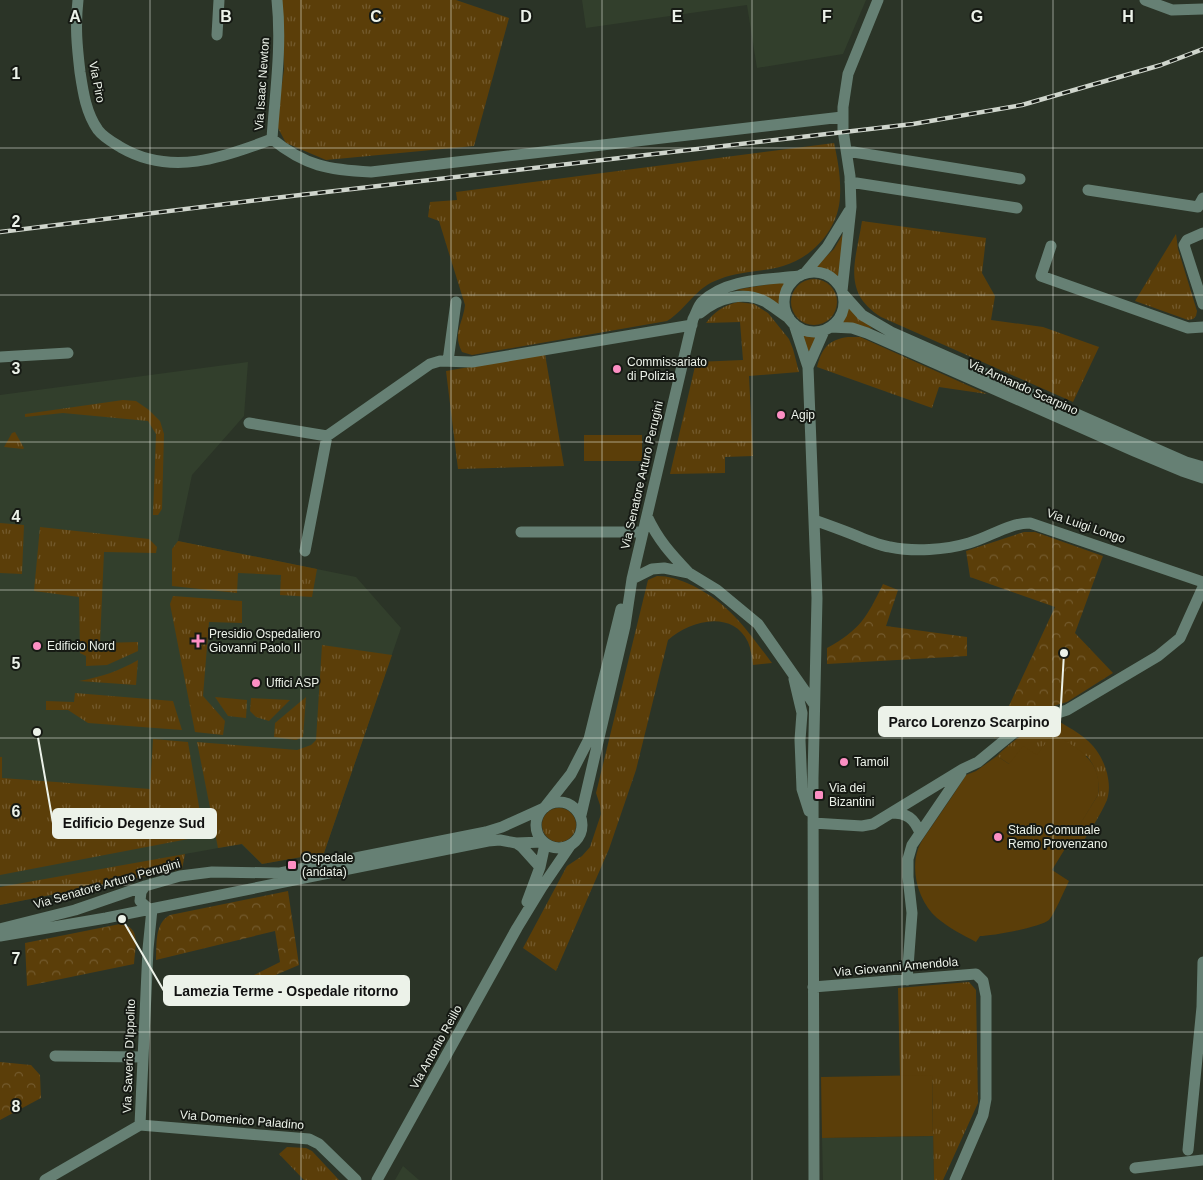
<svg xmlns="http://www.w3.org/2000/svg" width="1203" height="1180" font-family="Helvetica,sans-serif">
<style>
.built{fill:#323f2c}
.grass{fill:url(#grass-tufts)}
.park{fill:url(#park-crowns)}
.pitch{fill:#5b3e09}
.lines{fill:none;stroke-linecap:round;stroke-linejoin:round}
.minor{stroke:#668074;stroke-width:11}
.rail-casing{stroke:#cfd5cc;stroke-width:4.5}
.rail{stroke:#161a14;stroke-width:2.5;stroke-dasharray:8;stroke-linecap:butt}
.grid{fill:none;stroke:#ecf2e9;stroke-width:1;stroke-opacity:0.55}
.poi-dot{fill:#fc8fc3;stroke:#161a14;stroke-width:2}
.labels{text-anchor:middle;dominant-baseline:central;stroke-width:4;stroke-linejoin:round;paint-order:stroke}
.street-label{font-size:12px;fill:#ecf2e9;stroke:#161a14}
.poi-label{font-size:12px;fill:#ecf2e9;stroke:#161a14;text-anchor:start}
.grid-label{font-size:16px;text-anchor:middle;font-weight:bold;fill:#ecf2e9;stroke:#161a14;stroke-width:4;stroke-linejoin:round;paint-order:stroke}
.leader{fill:none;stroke:#ecf2e9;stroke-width:2}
.callout-dot{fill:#ecf2e9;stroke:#161a14;stroke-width:2}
.callout{fill:#ecf2e9;stroke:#ecf2e9;stroke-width:2}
.callout-label{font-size:14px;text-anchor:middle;font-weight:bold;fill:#111}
</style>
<defs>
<pattern id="grass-tufts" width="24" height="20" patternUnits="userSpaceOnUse" patternTransform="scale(1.25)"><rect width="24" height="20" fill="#5b3e09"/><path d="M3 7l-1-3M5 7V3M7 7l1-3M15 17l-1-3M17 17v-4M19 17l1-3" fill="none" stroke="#735a2d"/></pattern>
<pattern id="park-crowns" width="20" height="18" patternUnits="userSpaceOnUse" patternTransform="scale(1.25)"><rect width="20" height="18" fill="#5b3e09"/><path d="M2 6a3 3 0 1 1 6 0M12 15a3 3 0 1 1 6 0" fill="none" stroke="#735a2d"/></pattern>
</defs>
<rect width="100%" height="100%" fill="#2b3427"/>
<path class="built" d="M582,0H866L843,54L757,68L747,5L586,28Z
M248,362L244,416L192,475L178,541L356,577L401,628L324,853L262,864L241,844L185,854L182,869L0,905V395Z
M933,1136L934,1180H823L822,1138Z
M403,1166L419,1180H395Z"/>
<path class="grass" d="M282,0H456L509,18L474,146L326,160L286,143L278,128V111L284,70Z
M834,143C838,161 841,178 840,196C839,228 814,257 783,266C763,272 740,271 720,279C695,287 687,309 667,321L472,355L462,352C452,333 463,324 465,305L439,221L428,217L430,202L457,200L456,192Z
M862,221L986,238L982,273L995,296L991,320L1043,327L1099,347L1073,402L881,317C841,292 856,260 862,221Z
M844,232L838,278L827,271L816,269L815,267L834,249Z
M1176,234L1178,249L1197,311L1196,316L1193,319L1188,320L1135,301Z
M791 302a23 23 0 1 1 46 0a23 23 0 1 1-46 0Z
M788,281C782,289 781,298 782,309L745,291L735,290Z
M738,302L754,304L768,313L789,339L793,349L799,372L749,376L753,456L725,457V473L670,474L696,362L743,360L740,322L706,323C715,311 723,306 738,302Z
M848,306L873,329L855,324L840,323L844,318Z
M800,333L817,336L809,352Z
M848,337H860L987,394L939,387L932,408L817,367C822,348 828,340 848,337Z
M545,354L564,466L458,469L446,371Z
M123,400L136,401L149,410L160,421L164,434L162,509L158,515H153L156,434L148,421L63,413L25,417V414Z
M15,432L24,448L23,449L4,447L12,433Z
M0,523L24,525L22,574L0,573Z
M40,527L149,539L157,547L156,553L104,552L100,643L138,642V651L107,665L86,666V656L80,653L79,597L34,591Z
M178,541L317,569L312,597L280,595L281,575L238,573L237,593L172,586V549Z
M657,576C669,576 677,579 687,583C728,601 746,629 772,663L753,665C752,657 751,649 748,642C732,609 689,621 668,640L636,770L609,849L556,971L523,948L567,866L582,856L590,847L601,814L600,805L596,793L648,580Z
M173,596L242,601V623L209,622L203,696L225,721L223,735L195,732L170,604Z
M322,645L392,655L324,853L262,864L242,844L218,848L197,742L297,750L311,745L316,740Z
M138,660L136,685L79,681C101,677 119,671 138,660Z
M75,693L173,701L182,730L88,723L68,710H46V701L74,702Z
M215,697L247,700L246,718L228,716Z
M306,697L303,737L296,740L274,737L275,723Z
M251,698L290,700L269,721L256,717L250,711Z
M1058,721C1082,735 1099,744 1107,773C1109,782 1110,790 1107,800C1100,816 1089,832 1080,847L1069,841L1098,795C1100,781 1096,767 1087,756L1037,755L1009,764L997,756C1014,739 1034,725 1058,721Z
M153,739L188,742L204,836L0,875V757H2V778L150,789Z
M542 825a17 17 0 1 1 34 0a17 17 0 1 1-34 0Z
M185,854L182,869L0,905V887Z
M969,982L976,990L978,1103L943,1180H934L932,1076H900L898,988Z
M287,1147L306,1148L312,1151L339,1180H304L279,1154Z"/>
<path class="park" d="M1024,532H1035L1103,556L1075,633L1113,673L1067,702L1033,712L994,738L1055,607L970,577L966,551Z
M883,584L898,590L886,626L967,637V656L827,664V648C860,630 867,617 883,584Z
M288,891L299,965L224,997V990L280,962L275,931L156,960C157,944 154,924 170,915Z
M120,924C142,927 135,947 134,964L27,986L25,943Z
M0,1062L31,1065L40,1075L41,1098L0,1120Z"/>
<path class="pitch" d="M584,435H642V461H584Z
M1053,733C1078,749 1103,760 1098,795L1052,870L1069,881C1065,889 1054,915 1049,920C1041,927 992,936 980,936L976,942C963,935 949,928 937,918C919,902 910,872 918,849C921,840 929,831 934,823C945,807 956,791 966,775L976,771L997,756L1009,764L1023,746L1037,755Z
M932,1075L933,1136L822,1138L821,1077Z"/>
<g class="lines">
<path class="minor" d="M78,0C75,27 77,46 80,72C83,92 86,113 98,130C104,138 114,143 122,148C171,176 223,158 272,139
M1145,0L1172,10L1203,9
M217,35L219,0
M272,139C305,166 329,170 371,172L842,117
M272,139C275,92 282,47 277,0
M847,151L1020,179
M850,182L1017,208
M1088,190L1198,207L1203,198
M1203,233L1187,240L1184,245L1203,304
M1051,246L1041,276L1188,328L1203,327
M784 302a30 30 0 1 1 60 0a30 30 0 1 1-60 0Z
M805,273L827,247L849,211
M842,291L851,207L850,176L843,130V107L848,74L878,0
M844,295L862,315L891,332L1138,441L1186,462L1203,467
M700,313C718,298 744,290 766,302C774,307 781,313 789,318
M794,324L808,367L817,598L813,779L814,1180
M831,327L852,328L867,333L1134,451L1182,471L1203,478
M0,357L68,353
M448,361L456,302
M808,367L824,331
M249,423L327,436L430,364L440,361L472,362L692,325
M647,516C658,540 671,554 689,573
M814,520C831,526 848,532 864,539C873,542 881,546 890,547C914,552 945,550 969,543C990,537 1009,523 1030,523L1203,582
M521,532H643
M305,551L327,436
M632,579L652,569L664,568L689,573L717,590L758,624L814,704
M794,679L802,713L800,740L802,789L809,811
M536 825a23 23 0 1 1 46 0a23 23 0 1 1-46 0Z
M545,807L571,774L589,739L621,609
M891,813C907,813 914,818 920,833
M581,815L625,626L632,579L693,319C696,314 698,306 702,302C727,278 767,280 799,276
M813,823L862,826L873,824L963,769L978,762L1017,730L1039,719L1067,710L1158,656L1180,638L1203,587
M516,843L522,847L540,867
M145,886L141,892L140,901L149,909
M527,902L540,867L545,844
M0,929L75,910L145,886L180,876L212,872L280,873L486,832L502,827L544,808
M0,936L106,918L488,841L500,840L516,843L543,842
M907,980L912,913L908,877V859L912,845L961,773
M813,987L976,974L983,981L986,996V1099L983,1115L955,1180
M55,1056L143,1057
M140,1125L309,1139L319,1144L356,1180
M1188,1150L1202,1007L1203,962
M1135,1168L1203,1160
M45,1180L140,1125L148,949L152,909
M377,1180L517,928L542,887L570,846"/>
<defs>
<path id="rail" d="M0,232L283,197L913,124L1022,105L1161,65L1203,49"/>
</defs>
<use href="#rail" class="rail-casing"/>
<use href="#rail" class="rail"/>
</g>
<path class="grid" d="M150,0V1180M301,0V1180M451,0V1180M602,0V1180M752,0V1180M902,0V1180M1053,0V1180M0,148H1203M0,295H1203M0,442H1203M0,590H1203M0,738H1203M0,885H1203M0,1032H1203"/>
<g class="poi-dot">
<circle cx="617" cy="369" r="5"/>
<circle cx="781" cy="415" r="5"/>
<path d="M195.5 633.5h5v5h5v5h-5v5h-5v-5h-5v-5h5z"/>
<circle cx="37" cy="646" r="5"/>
<circle cx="256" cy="683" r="5"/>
<circle cx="844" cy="762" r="5"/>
<rect x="814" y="790" width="10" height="10" rx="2.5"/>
<circle cx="998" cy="837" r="5"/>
<rect x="287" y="860" width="10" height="10" rx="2.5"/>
</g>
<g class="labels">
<g class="street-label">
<text transform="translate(97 82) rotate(79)">Via Piro</text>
<text transform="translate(262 84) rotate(-86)">Via Isaac Newton</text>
<text transform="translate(1023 387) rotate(24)">Via Armando Scarpino</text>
<text transform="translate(642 475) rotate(-77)">Via Senatore Arturo Perugini</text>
<text transform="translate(1086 526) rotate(19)">Via Luigi Longo</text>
<text transform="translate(107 884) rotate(-16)">Via Senatore Arturo Perugini</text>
<text transform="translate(896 967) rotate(-5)">Via Giovanni Amendola</text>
<text transform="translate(436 1047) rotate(-61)">Via Antonio Reillo</text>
<text transform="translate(129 1056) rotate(-88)">Via Saverio D'Ippolito</text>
<text transform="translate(242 1120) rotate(5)">Via Domenico Paladino</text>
</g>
<g class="poi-label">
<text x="627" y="362">Commissariato<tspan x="627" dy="14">di Polizia</tspan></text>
<text x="791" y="415">Agip</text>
<text x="209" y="634">Presidio Ospedaliero<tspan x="209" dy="14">Giovanni Paolo II</tspan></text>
<text x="47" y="646">Edificio Nord</text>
<text x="266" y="683">Uffici ASP</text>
<text x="854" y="762">Tamoil</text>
<text x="829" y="788">Via dei<tspan x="829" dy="14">Bizantini</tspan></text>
<text x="1008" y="830">Stadio Comunale<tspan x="1008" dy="14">Remo Provenzano</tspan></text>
<text x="302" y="858">Ospedale<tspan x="302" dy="14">(andata)</tspan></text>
</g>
</g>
<g class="grid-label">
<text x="75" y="22">A</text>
<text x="226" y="22">B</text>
<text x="376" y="22">C</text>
<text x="526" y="22">D</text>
<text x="677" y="22">E</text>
<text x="827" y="22">F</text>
<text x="977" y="22">G</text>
<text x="1128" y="22">H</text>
<text x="16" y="79">1</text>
<text x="16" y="227">2</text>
<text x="16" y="374">3</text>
<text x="16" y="522">4</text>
<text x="16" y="669">5</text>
<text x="16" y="817">6</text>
<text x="16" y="964">7</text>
<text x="16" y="1112">8</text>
</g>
<path class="leader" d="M1064 653L1060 722M37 732L53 823M122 919L164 991"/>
<g class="callout-dot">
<circle cx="1064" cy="653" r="5"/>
<circle cx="37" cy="732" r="5"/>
<circle cx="122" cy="919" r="5"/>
</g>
<g class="callout">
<rect x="879" y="707" width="181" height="29" rx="5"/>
<rect x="53" y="809" width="163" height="29" rx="5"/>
<rect x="164" y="976" width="245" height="29" rx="5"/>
</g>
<g class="callout-label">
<text x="969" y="727">Parco Lorenzo Scarpino</text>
<text x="134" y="828">Edificio Degenze Sud</text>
<text x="286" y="996">Lamezia Terme - Ospedale ritorno</text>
</g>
</svg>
